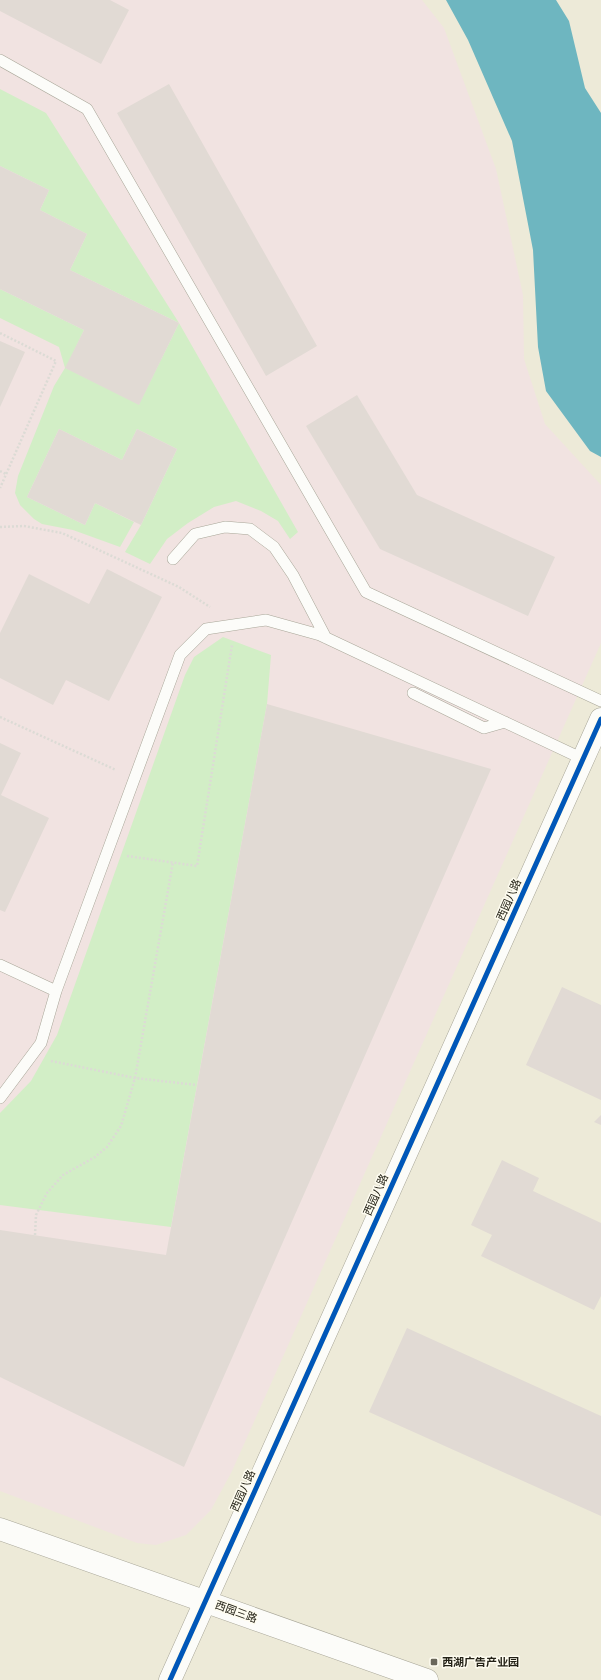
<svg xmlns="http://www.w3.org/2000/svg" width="601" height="1680" font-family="Karla,'Noto Sans SC',sans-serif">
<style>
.commercial{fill:#f1e3e1}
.green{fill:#d2eec6}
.water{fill:#6eb6c0}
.building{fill:#e1dad4}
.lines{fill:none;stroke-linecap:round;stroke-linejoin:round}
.service-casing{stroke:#a8a698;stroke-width:12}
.tertiary-casing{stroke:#a8a698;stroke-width:23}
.path{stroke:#dcdbd5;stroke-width:2.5;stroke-dasharray:2 2;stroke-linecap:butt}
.service{stroke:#fcfcf9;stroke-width:11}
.tertiary{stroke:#fcfcf9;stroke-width:22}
.cycleway-casing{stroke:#fefcf0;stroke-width:8}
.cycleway{stroke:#0057b8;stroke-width:5}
.poi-dot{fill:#6a675a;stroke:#fefcf0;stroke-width:1.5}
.labels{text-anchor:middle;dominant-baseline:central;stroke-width:3;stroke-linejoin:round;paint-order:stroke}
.street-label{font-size:11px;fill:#232116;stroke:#fefcf0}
.poi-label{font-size:11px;font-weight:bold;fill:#232116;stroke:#fefcf0;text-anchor:start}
</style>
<rect width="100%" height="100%" fill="#edead8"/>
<path class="commercial" d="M0,0H422L444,28L496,169L523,295L524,359L545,424L601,485V643L232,1471L211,1510L186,1535L156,1545L137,1543L0,1491Z"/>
<path class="green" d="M0,89L46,113L179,323L298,532L290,539L278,521L261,511L236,501L214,507L188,523L167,539L150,564L125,552L141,525L177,449L137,429L122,460L59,429L27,497L85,525L95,503L134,522L120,547L73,530L42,524L34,519L20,505L15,493L18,476L54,386L65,368L59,347L0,318V289L84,330L66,368L139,404L179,323L70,270L87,234L40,210L49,190L0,166Z
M223,637L271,655L267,704L171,1227L0,1205V1113L31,1081L57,1035L185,675L194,657Z"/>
<path class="water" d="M446,0H556L569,21L585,88L601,113V457L590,451L546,391L538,347L533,250L512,141L468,40Z"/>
<path class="building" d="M0,0H110L129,10L101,64L0,11Z
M169,84L317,346L266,376L117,113Z
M0,166L49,190L40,210L87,234L70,270L179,323L139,405L65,368L84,330L0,289Z
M0,341L25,352L0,407Z
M357,395L417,495L555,557L528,616L380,549L306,426Z
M59,429L122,460L137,429L177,449L141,525L95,503L85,525L27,497Z
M107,569L162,597L109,701L66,680L53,705L0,678V633L29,574L89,604Z
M267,704L491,769L184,1467L0,1377V1230L166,1255Z
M0,743L21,753L1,795L49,818L5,912L0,910Z
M562,987L601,1005V1100L526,1065Z
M601,1115V1125L594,1122Z
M502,1160L539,1178L533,1191L601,1223V1296L594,1310L481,1256L492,1235L471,1225Z
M407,1328L601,1416V1516L369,1412Z"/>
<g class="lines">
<defs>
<path id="service" d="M0,60L87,109L366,592L601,701
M173,559L195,534L225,527L250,529L274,547L293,575L326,638
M413,693L484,728L505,722
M0,965L56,991
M0,1098L41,1043L56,991L180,655L206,629L266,620L320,635L583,759"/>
<path id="tertiary" d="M0,1529L427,1680
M170,1680L601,719"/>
</defs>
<use href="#service" class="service-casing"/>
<use href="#tertiary" class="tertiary-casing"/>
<path class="path" d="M0,333L56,361L0,488
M0,471L6,474
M0,527L24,526L62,533L179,587L210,607
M0,717L116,770
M127,856L197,866L232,645
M51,1061L135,1078L197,1085
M35,1235L36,1215L47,1193L63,1175L95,1157L107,1147L121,1126L135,1078L173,862"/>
<use href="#service" class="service"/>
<use href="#tertiary" class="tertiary"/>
<defs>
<path id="cycleway" d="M170,1680L601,719"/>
</defs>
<use href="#cycleway" class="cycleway-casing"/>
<use href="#cycleway" class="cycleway"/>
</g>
<rect class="poi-dot" x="430" y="1658" width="8" height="8" rx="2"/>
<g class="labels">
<g class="street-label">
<text transform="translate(509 900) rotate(-66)">西园八路</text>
<text transform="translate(376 1195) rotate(-66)">西园八路</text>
<text transform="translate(243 1491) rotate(-66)">西园八路</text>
<text transform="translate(236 1612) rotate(20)">西园三路</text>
</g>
<g class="poi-label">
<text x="442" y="1662">西湖广告产业园</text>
</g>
</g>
</svg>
